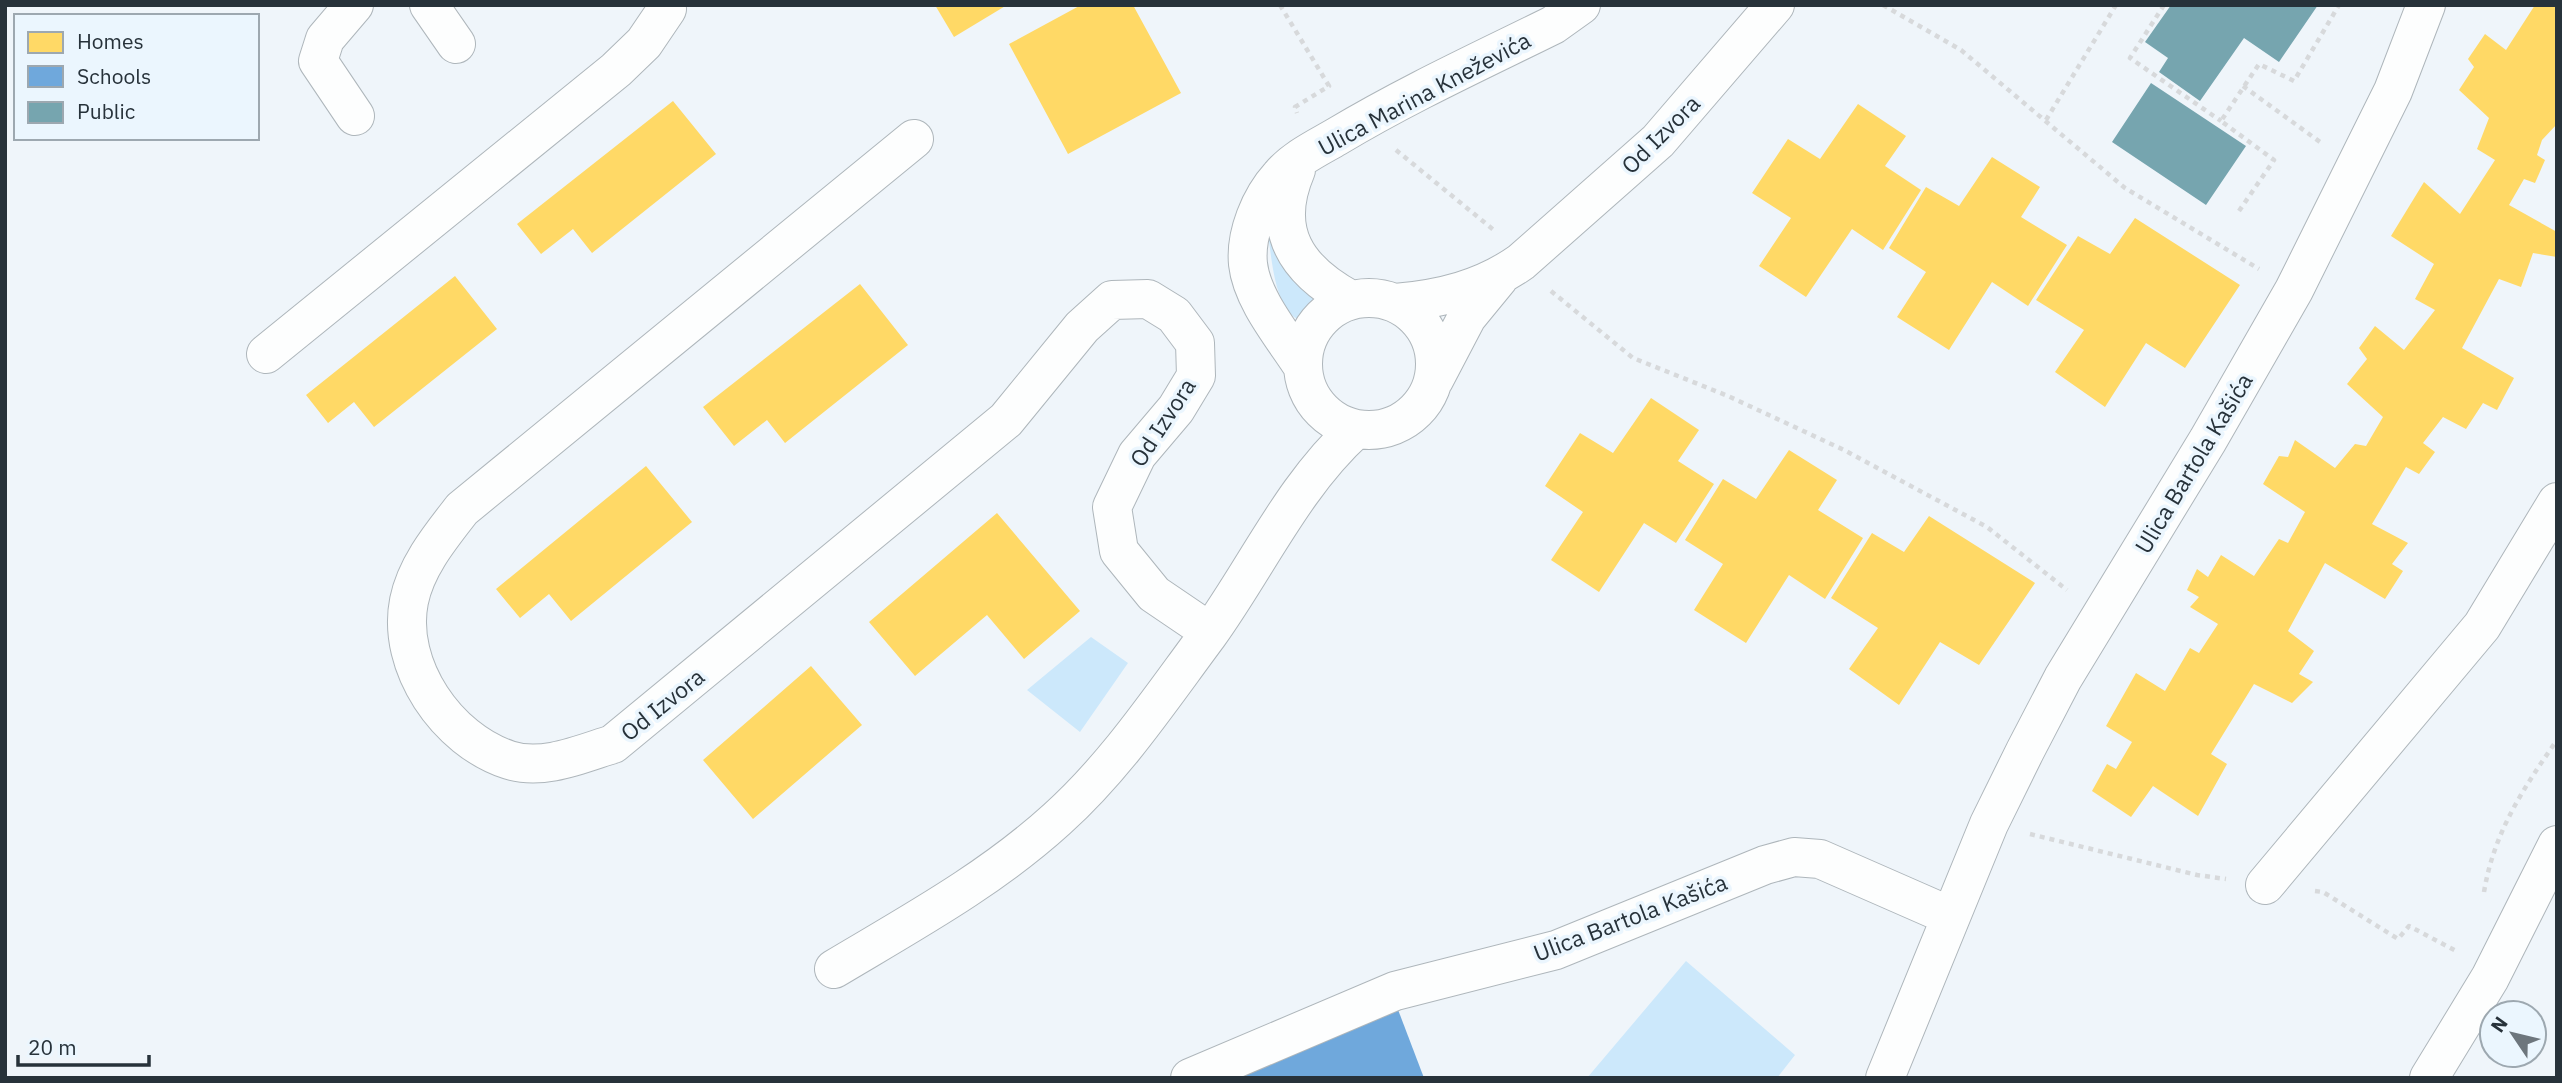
<svg xmlns="http://www.w3.org/2000/svg" width="2562" height="1083" font-family="'IBM Plex Sans',sans-serif">
<style>
.green{fill:#cce8fb}
.homes{fill:#ffd966}
.schools{fill:#6fa8dc}
.public{fill:#76a5af}
.lines{fill:none;stroke-linecap:round;stroke-linejoin:round}
.minor-casing{stroke:#aeb6bb;stroke-width:40}
.major-casing{stroke:#aeb6bb;stroke-width:40}
.path{stroke:#d7d9db;stroke-width:4.5;stroke-dasharray:5 5;stroke-linecap:butt}
.minor{stroke:#fdfefe;stroke-width:38}
.major{stroke:#fdfefe;stroke-width:38}
.labels{text-anchor:middle;dominant-baseline:central;stroke-width:7;stroke-linejoin:round;paint-order:stroke}
.street-label{font-size:23px;fill:#27323a;stroke:#ebf6fe}
</style>
<rect width="100%" height="100%" fill="#eff5fa"/>
<path class="green" d="M1268,234L1293,275L1317,303L1297,319C1274,304 1272,260 1268,234Z
M1091,637L1128,663L1080,732L1027,690Z
M1686,961L1795,1055L1777,1078H1587Z"/>
<path class="homes" d="M935,5H1007L954,37Z
M1081,5H1133L1181,93L1068,154L1009,44Z
M2535,5L2557,7V124L2542,140L2537,155L2545,160L2535,183L2524,179L2509,205L2557,232V257L2533,253L2521,287L2499,279L2462,348L2514,378L2497,410L2483,403L2466,429L2443,417L2423,443L2435,452L2419,474L2406,467L2372,524L2408,543L2392,564L2403,571L2385,599L2325,563L2288,631L2314,651L2299,674L2313,682L2292,703L2254,684L2211,754L2227,764L2198,816L2153,786L2131,817L2092,791L2107,764L2116,769L2132,742L2106,726L2136,673L2165,691L2190,648L2199,653L2218,624L2190,607L2199,597L2187,590L2197,569L2208,577L2221,555L2254,576L2279,539L2288,543L2305,512L2263,484L2279,456L2288,457L2295,440L2335,468L2355,444L2366,446L2383,417L2347,384L2367,359L2359,348L2375,326L2404,350L2435,310L2415,299L2434,264L2391,236L2424,182L2460,214L2495,160L2477,149L2489,118L2459,90L2474,67L2468,59L2485,34L2506,50Z
M673,101L716,154L592,253L573,229L541,254L517,224Z
M1858,104L1906,136L1885,166L1921,190L1883,250L1852,229L1806,297L1759,266L1791,218L1752,193L1788,139L1820,159Z
M1992,157L2040,187L2021,217L2067,245L2028,306L1992,282L1949,350L1897,317L1926,272L1889,248L1926,187L1959,206Z
M2135,218L2240,285L2185,368L2146,343L2105,407L2055,372L2084,330L2036,300L2078,236L2110,254Z
M455,276L497,329L374,427L354,402L328,423L306,395Z
M860,284L908,345L785,443L767,420L734,446L703,407Z
M1651,398L1699,430L1678,461L1714,484L1676,543L1644,523L1599,592L1551,560L1583,512L1545,486L1580,433L1613,453Z
M1789,450L1837,480L1818,510L1863,538L1825,599L1789,575L1746,643L1694,610L1723,564L1685,540L1723,479L1756,499Z
M646,466L692,522L571,621L549,594L520,618L496,589Z
M997,513L1080,611L1024,659L987,615L915,676L869,622Z
M1929,516L2035,583L1979,665L1940,642L1899,705L1849,669L1878,628L1831,598L1872,533L1904,552Z
M811,666L862,725L753,819L703,760Z"/>
<path class="schools" d="M1397,1007L1424,1078H1231Z"/>
<path class="public" d="M2171,5H2318L2279,62L2244,38L2200,101L2159,72L2168,58L2145,42Z
M2151,83L2246,146L2206,205L2112,142Z"/>
<g class="lines">
<defs>
<path id="minor" d="M354,5L325,39L318,61L355,116
M429,5L456,44
M914,139L462,509C441,536 416,566 409,601C396,666 447,740 509,760C543,771 581,754 613,744L1006,420L1082,327L1112,300L1148,299L1174,315L1195,343L1196,376L1176,409L1137,455L1112,507L1119,551L1154,594L1210,632
M1296,170C1270,231 1296,270 1351,300
M1303 364a66 66 0 1 1 132 0a66 66 0 1 1-132 0Z
M1395,303C1441,299 1483,289 1521,262L1658,141L1775,5
M266,354L616,70L644,43L667,9
M1303,367C1284,337 1252,300 1248,264C1245,234 1260,198 1280,176C1294,159 1317,148 1336,137C1406,95 1480,61 1553,25L1581,5
M1434,380L1467,317L1499,278
M2265,885L2482,626L2557,502
M834,969C911,923 990,880 1057,819C1116,766 1161,698 1208,635C1257,567 1293,486 1356,429
M1190,1078L1395,991L1556,950L1765,865L1794,857L1820,859L1950,916
M1885,1078L1989,824L2025,751L2063,678L2208,440L2294,290L2393,91L2426,5"/>
<path id="major" d="M2429,1078L2490,978L2557,845"/>
</defs>
<use href="#minor" class="minor-casing"/>
<use href="#major" class="major-casing"/>
<path class="path" d="M1280,5L1329,86L1295,107L1297,113
M1883,5L1961,50L2125,188L2259,269
M2164,5L2130,58L2221,121
M2243,86L2320,142
M2046,120L2116,5
M1396,150L1495,231
M2239,211L2274,160L2221,121L2259,64L2294,81L2339,5
M1551,291L1633,358L1728,396L1844,450L1987,527L2067,590
M2030,834L2197,875L2226,879
M2315,891L2323,892L2398,939L2409,926L2458,952
M2484,892C2494,832 2523,789 2557,740"/>
<use href="#minor" class="minor"/>
<use href="#major" class="major"/>
</g>
<g class="labels">
<g class="street-label">
<text transform="translate(1424 93) rotate(-28)">Ulica Marina Kneževića</text>
<text transform="translate(1660 134) rotate(-45)">Od Izvora</text>
<text transform="translate(1162 422) rotate(-57)">Od Izvora</text>
<text transform="translate(2193 463) rotate(-59)">Ulica Bartola Kašića</text>
<text transform="translate(662 704) rotate(-39)">Od Izvora</text>
<text transform="translate(1630 917) rotate(-21)">Ulica Bartola Kašića</text>
</g>
</g>
<rect width="2562" height="1083" fill="none" stroke="#27323a" stroke-width="14"/>
<rect x="14" y="14" width="245" height="126" fill="#ebf6fe" stroke="#9da8b0" stroke-width="2"/>
<rect x="28" y="32" width="35" height="21" fill="#ffd966" stroke="#9da8b0" stroke-width="2"/>
<text x="77" y="49" font-size="21" fill="#27323a">Homes</text>
<rect x="28" y="66" width="35" height="21" fill="#6fa8dc" stroke="#9da8b0" stroke-width="2"/>
<text x="77" y="84" font-size="21" fill="#27323a">Schools</text>
<rect x="28" y="102" width="35" height="21" fill="#76a5af" stroke="#9da8b0" stroke-width="2"/>
<text x="77" y="119" font-size="21" fill="#27323a">Public</text>
<g transform="translate(2513 1034) rotate(305)"><circle r="33" fill="#ebf6fe" stroke="#9da8b0" stroke-width="2"/>
<path d="M0-5L12 26L0 18L-12 26Z" fill="#6d767d"/>
<text y="-10" font-size="19" font-weight="bold" text-anchor="middle" fill="#27323a">N</text>
</g>
<path d="M18 1055v10h131v-10" fill="none" stroke="#27323a" stroke-width="3.5"/>
<text x="28" y="1055" font-size="21" fill="#27323a" stroke="#ebf6fe" stroke-width="5" paint-order="stroke">20 m</text>
</svg>
